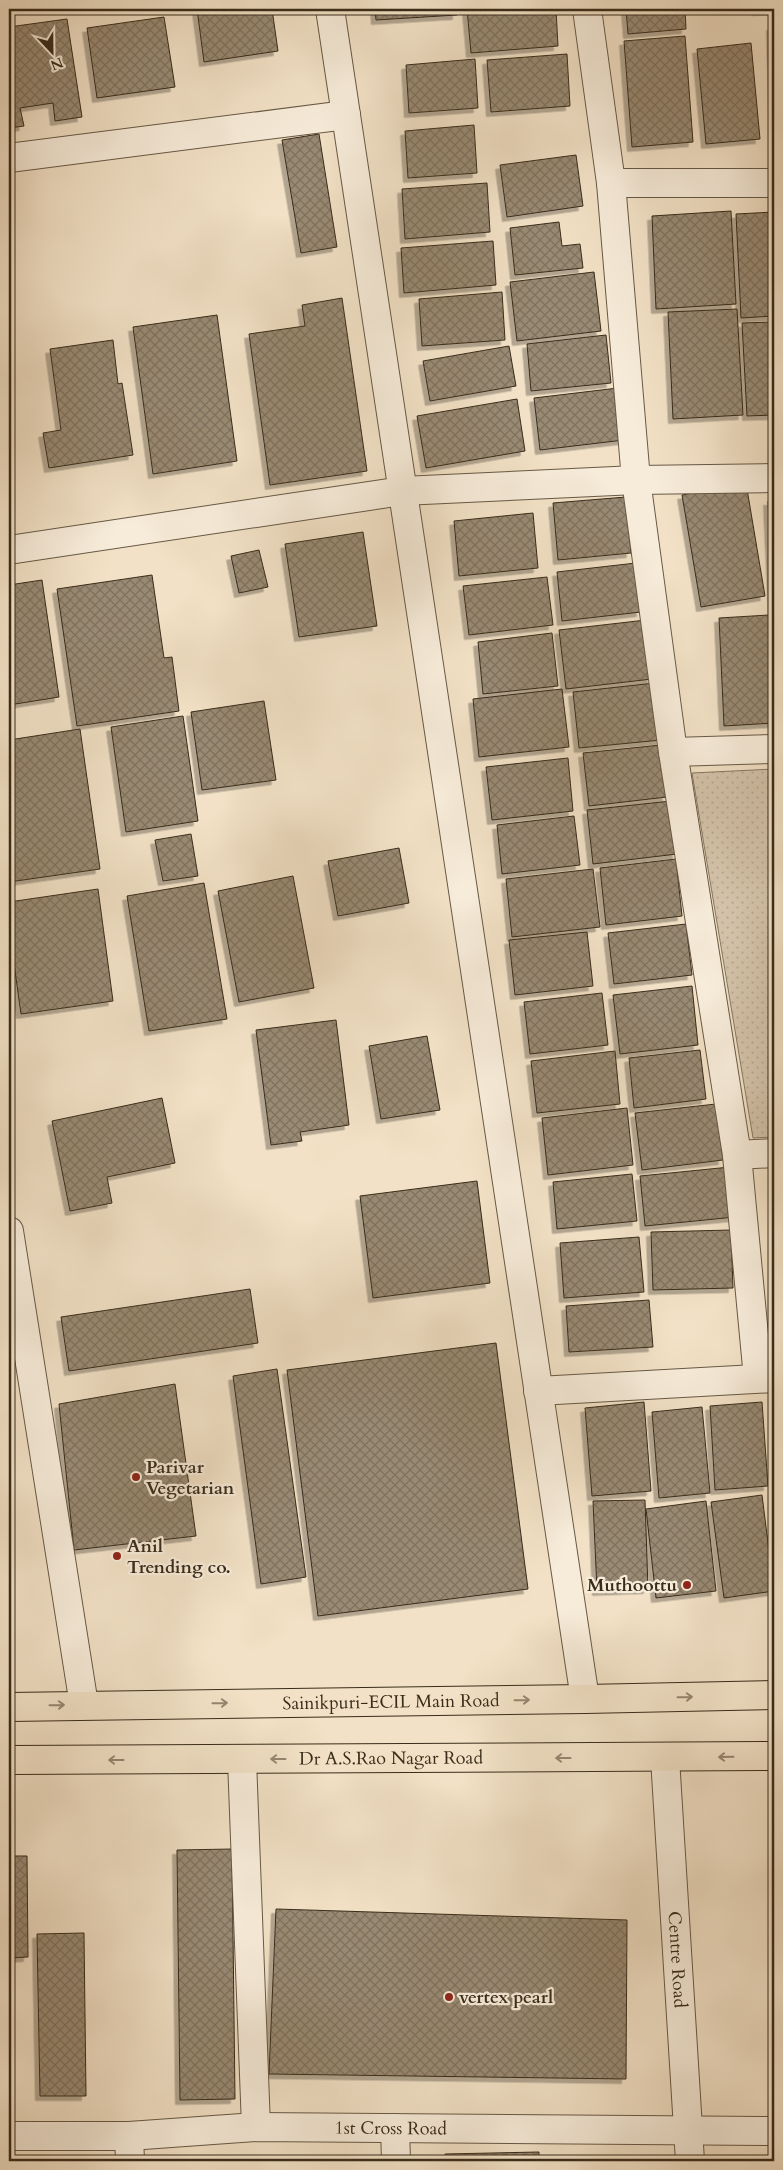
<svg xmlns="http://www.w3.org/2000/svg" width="783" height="2170" font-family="Cardo,serif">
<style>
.grass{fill:url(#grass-dots);stroke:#867762}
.building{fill:url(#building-cross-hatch);stroke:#392c1a;filter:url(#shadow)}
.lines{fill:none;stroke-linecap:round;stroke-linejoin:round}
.minor-casing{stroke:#675945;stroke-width:30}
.major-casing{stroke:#392c1a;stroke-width:30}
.minor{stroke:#f7ecda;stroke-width:28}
.major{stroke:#f2e1c6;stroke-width:28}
.oneway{stroke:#968670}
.poi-dot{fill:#8f2418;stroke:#f7ecda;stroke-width:2}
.labels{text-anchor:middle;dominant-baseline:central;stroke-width:4.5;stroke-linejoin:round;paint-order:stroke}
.poi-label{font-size:18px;font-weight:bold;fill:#392c1a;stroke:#f7ecda;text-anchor:start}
.street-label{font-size:18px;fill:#392c1a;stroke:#f7ecda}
</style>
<defs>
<pattern id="grass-dots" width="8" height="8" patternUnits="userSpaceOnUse" patternTransform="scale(1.25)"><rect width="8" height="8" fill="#d3c2a9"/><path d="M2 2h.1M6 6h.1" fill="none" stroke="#b6a791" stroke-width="1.8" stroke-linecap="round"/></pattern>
<pattern id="building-cross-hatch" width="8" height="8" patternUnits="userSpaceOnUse" patternTransform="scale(1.25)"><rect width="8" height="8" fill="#998a73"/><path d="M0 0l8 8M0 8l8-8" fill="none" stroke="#7e715e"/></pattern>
<filter id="shadow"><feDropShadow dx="-4.5" dy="4.5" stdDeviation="0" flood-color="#0004"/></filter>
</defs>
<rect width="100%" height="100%" fill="#f2e1c6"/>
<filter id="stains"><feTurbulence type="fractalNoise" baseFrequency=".004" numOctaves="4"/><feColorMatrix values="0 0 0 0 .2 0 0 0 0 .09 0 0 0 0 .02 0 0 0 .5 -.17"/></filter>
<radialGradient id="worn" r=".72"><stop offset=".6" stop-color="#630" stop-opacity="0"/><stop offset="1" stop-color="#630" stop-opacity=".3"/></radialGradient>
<path class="grass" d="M774,769V1137L753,1138L692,773Z"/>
<path class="building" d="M197,9H272L278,51L204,62Z
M375,9H457V15L376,20Z
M467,9H556L558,46L471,53Z
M626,9H685L686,29L628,34Z
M756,9H774V10L756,11Z
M164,17L175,87L97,98L87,28Z
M67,19L82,117L55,121L53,103L20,108L24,126L9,128V27Z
M771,26H774V127Z
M685,36L693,142L632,147L624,41Z
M751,43L760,139L706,144L697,49Z
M567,54L570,106L491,112L487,60Z
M475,59L478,108L409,113L406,65Z
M474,125L477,173L408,178L405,131Z
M319,134L337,247L301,253L282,140Z
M576,155L583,206L507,217L500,165Z
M487,183L490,232L405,239L402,189Z
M731,211L736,304L656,309L652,216Z
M774,212V316L741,318L736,214Z
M559,222L562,246L580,244L583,268L515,275L510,228Z
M493,241L496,285L404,293L401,248Z
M594,272L601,331L517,341L510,282Z
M502,292L505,340L422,346L419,299Z
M342,298L367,471L270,485L249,334L305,326L302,305Z
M737,309L743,415L673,419L668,312Z
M217,315L237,461L153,474L133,327Z
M774,322V415L747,416L742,323Z
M606,335L611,383L531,391L527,344Z
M113,340L118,384L122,383L133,455L49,468L43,433L61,430L50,349Z
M509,346L516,386L430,401L423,361Z
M618,388L624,440L540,450L534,398Z
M517,399L525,451L426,468L417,416Z
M746,483L765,596L701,607L682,495Z
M626,497L631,553L558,560L553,503Z
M768,501H774L773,611Z
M533,513L538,568L459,576L454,521Z
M363,532L377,626L299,637L285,544Z
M259,550L268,587L239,593L231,556Z
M636,563L641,612L562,621L557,572Z
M152,575L164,658L172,657L179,711L77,726L57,589Z
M547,577L553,625L469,635L463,586Z
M42,580L59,697L9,705V585Z
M769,615L774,723L724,726L719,618Z
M646,620L652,679L566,689L559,630Z
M552,633L558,686L483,694L478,642Z
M655,683L661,740L579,748L573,692Z
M562,689L569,747L479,757L473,699Z
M264,701L276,780L202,790L191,712Z
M183,716L198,821L126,832L111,727Z
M80,729L100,869L9,882V740Z
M661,745L667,797L589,806L583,753Z
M568,758L573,811L492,820L486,767Z
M671,801L677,854L593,864L587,810Z
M574,816L580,865L502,874L497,825Z
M191,834L198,876L163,881L155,840Z
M399,848L409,903L338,916L328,861Z
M676,859L682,916L606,925L600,868Z
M593,869L600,927L512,937L506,879Z
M293,876L314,988L239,1002L218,891Z
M204,883L227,1019L149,1031L127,896Z
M98,889L113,1001L21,1014L9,928V902Z
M686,924L692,975L614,984L608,933Z
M587,932L593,986L515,995L509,940Z
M692,986L698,1045L620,1054L613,995Z
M602,993L608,1045L530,1054L524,1002Z
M336,1020L349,1125L300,1132L302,1141L271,1145L256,1030Z
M427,1036L440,1110L381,1119L369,1046Z
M700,1050L706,1099L634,1108L629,1058Z
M615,1051L620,1104L537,1113L531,1061Z
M162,1098L175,1163L107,1177L112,1203L70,1211L52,1121Z
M716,1104L723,1160L642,1170L635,1113Z
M627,1108L633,1165L548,1175L542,1118Z
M730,1167L735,1217L645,1226L640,1176Z
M632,1174L637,1221L557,1229L553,1182Z
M477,1181L490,1283L373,1298L360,1196Z
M731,1230L733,1288L653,1290L651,1232Z
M639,1237L644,1292L564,1298L560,1243Z
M250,1289L258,1343L69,1371L61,1317Z
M649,1300L653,1347L569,1352L566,1306Z
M496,1343L528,1589L318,1616L287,1370Z
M277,1369L306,1577L261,1584L233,1376Z
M175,1384L196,1536L74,1550L59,1404Z
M644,1402L651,1491L592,1496L585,1408Z
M762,1402L768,1486L715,1490L710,1406Z
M702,1407L710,1493L659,1498L652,1412Z
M762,1495L774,1591L724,1598L711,1502Z
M645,1500L648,1589L597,1591L593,1501Z
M706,1501L716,1591L656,1598L646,1509Z
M232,1849L235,2099L180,2100L177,1850Z
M9,1856H27L28,1957L9,1958Z
M276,1909L627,1920L626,2079L269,2074Z
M84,1933L86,2096H40L37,1934Z
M539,2152V2161H445V2154Z"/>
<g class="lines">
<defs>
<g id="minor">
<path d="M330,9L585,1699"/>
<path d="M587,9L611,183L636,480L673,752L737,1155L758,1378"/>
<path d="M9,158L346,115"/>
<path d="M611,183H774"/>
<path d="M9,550L402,491L636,480L774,478"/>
<path d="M673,752L774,749"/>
<path d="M737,1155L774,1153"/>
<path d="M9,1231L84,1705"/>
<path d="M538,1391L774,1378"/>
<path id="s1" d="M665,1758L690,2161"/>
<path d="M242,1760L256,2127"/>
<path d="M395,2128L396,2161"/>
<path id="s2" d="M9,2136H129L256,2127L774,2131"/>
<path d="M129,2136L130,2161"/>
</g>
<g id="major">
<path id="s3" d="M9,1707L585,1699L774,1695"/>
<path id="s4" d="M9,1760L774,1756"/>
</g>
</defs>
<use href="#minor" class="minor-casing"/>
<use href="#major" class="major-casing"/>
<use href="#minor" class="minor"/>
<use href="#major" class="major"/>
</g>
<defs><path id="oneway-shaft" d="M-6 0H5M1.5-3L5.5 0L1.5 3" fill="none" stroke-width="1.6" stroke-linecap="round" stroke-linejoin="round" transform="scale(1.25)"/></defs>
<g class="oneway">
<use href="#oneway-shaft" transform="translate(685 1697) rotate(-1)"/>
<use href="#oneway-shaft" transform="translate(522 1700) rotate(-1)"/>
<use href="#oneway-shaft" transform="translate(220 1703) rotate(-1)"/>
<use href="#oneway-shaft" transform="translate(57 1705) rotate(-1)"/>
<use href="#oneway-shaft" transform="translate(726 1757) rotate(179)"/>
<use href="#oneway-shaft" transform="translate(563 1758) rotate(180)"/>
<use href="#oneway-shaft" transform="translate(278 1759) rotate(180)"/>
<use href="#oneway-shaft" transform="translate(116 1760) rotate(180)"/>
</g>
<g class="poi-dot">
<circle cx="136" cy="1477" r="5"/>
<circle cx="117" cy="1556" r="5"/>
<circle cx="687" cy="1585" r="5"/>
<circle cx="449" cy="1997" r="5"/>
</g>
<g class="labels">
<g class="poi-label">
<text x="146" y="1467">Parivar<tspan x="146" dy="21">Vegetarian</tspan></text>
<text x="127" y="1546">Anil<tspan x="127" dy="21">Trending co.</tspan></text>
<text x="677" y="1585" text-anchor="end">Muthoottu</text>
<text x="459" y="1997">vertex pearl</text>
</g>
<g class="street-label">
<text stroke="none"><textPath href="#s3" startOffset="382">Sainikpuri-ECIL Main Road</textPath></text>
<text stroke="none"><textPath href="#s4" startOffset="382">Dr A.S.Rao Nagar Road</textPath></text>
<text stroke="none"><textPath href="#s1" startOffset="202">Centre Road</textPath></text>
<text stroke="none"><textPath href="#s2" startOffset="382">1st Cross Road</textPath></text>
</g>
</g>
<rect width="783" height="2170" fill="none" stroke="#f2e1c6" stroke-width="30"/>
<rect x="10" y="10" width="763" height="2150" fill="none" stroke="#392c1a" stroke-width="2.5"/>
<rect x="15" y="15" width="753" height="2140" fill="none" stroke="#392c1a"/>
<g transform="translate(52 52) rotate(158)" stroke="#f7ecda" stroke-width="4" paint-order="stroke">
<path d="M0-4L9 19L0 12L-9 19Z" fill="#392c1a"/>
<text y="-8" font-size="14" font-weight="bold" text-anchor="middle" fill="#392c1a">N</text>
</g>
<rect width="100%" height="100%" filter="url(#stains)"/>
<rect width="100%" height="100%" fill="url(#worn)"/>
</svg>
